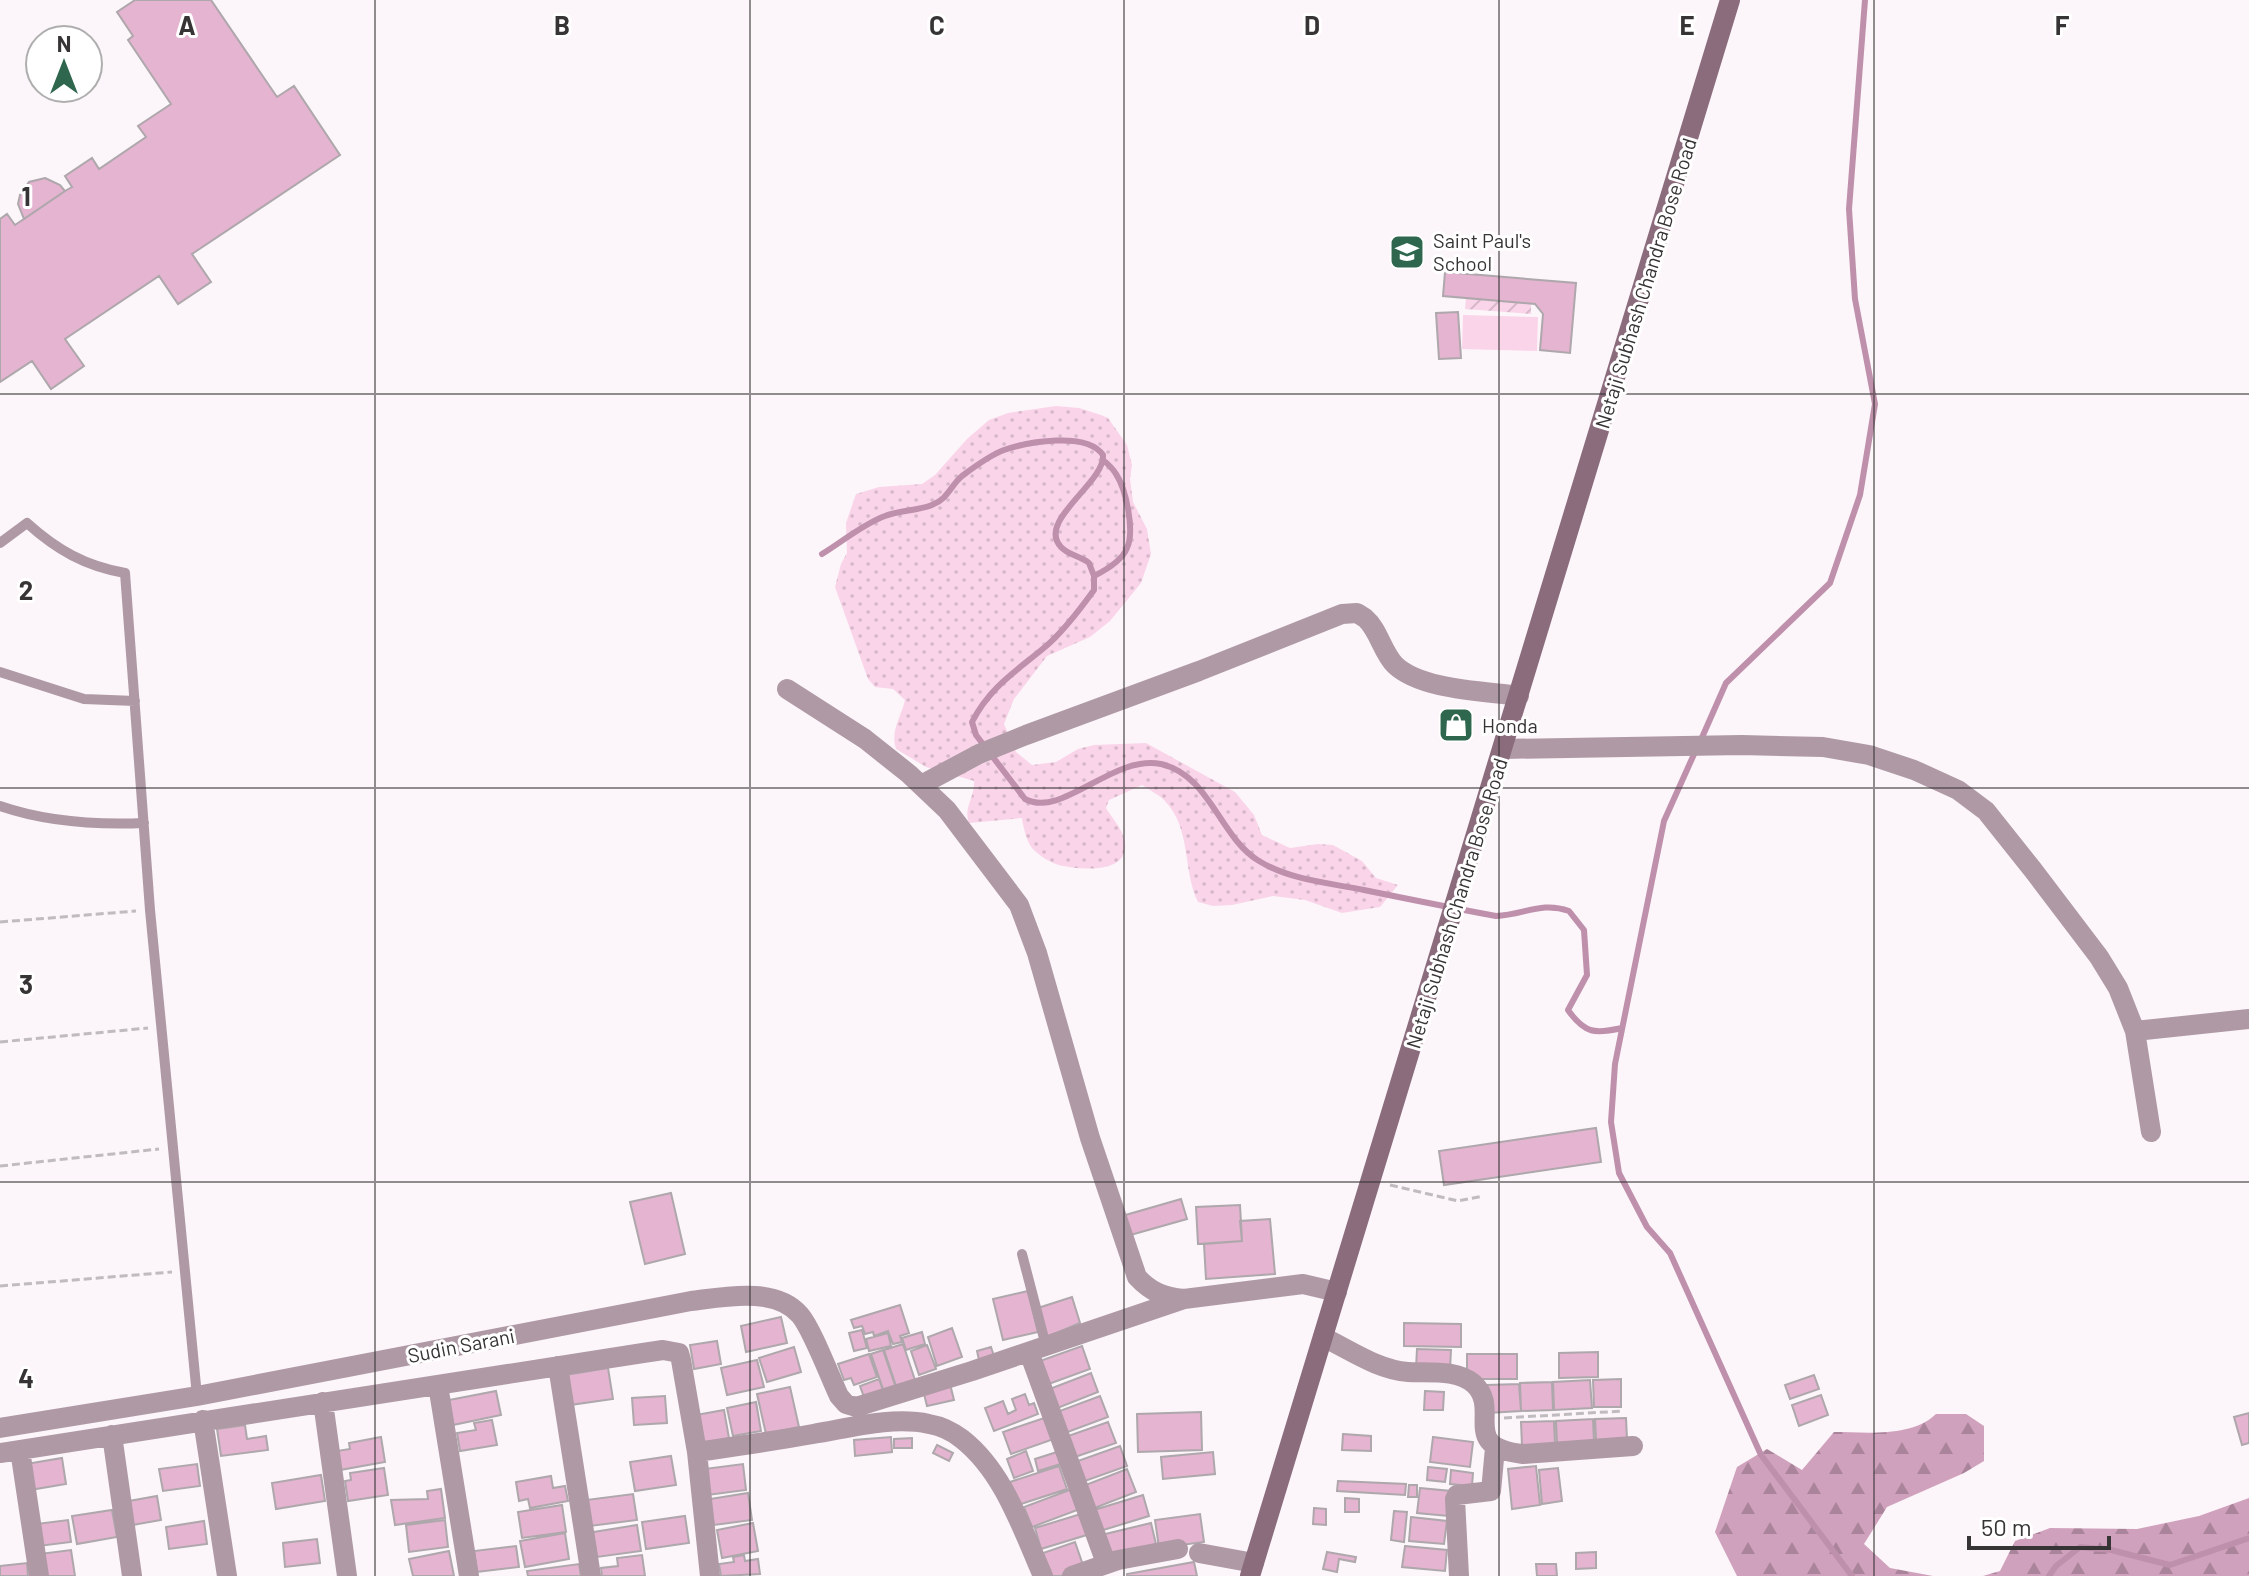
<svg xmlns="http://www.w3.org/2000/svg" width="2249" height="1576" font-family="Barlow,sans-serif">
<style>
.grass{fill:url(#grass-dots)}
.forest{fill:url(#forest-firs)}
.garden{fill:url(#garden-furrows)}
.pitch{fill:#fad5ea}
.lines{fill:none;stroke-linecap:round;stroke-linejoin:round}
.stream{stroke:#bf90ac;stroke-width:6}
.building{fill:#e4b4d0;stroke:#aea7ab;stroke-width:2}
.path{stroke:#c0bbbe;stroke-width:3;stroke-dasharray:8 4;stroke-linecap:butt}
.lane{stroke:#ae99a5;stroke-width:10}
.street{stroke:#ae99a5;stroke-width:20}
.secondary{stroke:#8a6c7d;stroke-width:20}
.grid{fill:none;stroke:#363435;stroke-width:2;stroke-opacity:0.55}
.labels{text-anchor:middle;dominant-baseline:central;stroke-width:6;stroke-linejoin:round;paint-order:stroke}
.poi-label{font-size:20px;fill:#363435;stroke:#fff;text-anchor:start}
.street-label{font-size:20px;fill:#363435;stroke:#fff}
.grid-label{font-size:26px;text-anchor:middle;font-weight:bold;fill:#363435;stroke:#fff;stroke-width:6;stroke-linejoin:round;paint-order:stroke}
</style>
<defs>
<pattern id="grass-dots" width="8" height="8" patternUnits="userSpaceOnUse" patternTransform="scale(2)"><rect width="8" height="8" fill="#fad5ea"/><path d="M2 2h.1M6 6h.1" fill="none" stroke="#d7b7c9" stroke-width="1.8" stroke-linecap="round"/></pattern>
<pattern id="forest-firs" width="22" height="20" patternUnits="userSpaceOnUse" patternTransform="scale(2)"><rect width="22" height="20" fill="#d0a1bc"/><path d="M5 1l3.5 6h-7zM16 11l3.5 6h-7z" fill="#aa849a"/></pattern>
<pattern id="garden-furrows" width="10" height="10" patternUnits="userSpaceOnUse" patternTransform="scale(2)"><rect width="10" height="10" fill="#fad5ea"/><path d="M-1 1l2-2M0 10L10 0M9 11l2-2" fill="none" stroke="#d7b7c9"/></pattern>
</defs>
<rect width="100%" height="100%" fill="#fcf5f9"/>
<path class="grass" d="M1056,406L1079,408L1101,415L1108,418L1127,445L1132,465L1130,479L1133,502L1147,529L1151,554L1141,583L1110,621L1090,637L1047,656L1014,699L1004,724L1016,752L1032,765L1056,762L1078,749L1094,745L1146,743L1235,792L1254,815L1262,835L1290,848L1318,844L1333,845L1362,861L1376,878L1398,885L1380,907L1342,913L1305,900L1273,896L1232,905L1213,906L1198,902C1182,869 1192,828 1164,800C1158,794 1149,790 1142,785L1109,800L1106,808C1113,820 1130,836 1124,853C1117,874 1075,869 1059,865C1051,863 1038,855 1032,848C1027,842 1023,827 1022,818L969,823C963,808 975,797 974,781L926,767L896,749C890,730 901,718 905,700L893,689L875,687L868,679L835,587L841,564L847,553L846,523L856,494L879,487L922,484L935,475L967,439L989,420L1008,413Z"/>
<path class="forest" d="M1936,1414H1966L1984,1426V1461L1964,1473L1887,1507L1864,1544L1890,1568L1933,1576H1737L1715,1532L1737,1467L1767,1449L1802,1470L1834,1432C1865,1432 1911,1438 1936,1414Z
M2249,1498V1576H1983L2000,1571L2015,1541L2050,1528L2137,1529L2199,1516Z"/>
<path class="garden" d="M1466,298L1531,304V314L1465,309Z"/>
<path class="pitch" d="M1463,315L1538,317L1537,351L1462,349Z"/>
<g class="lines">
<path class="stream" d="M822,554C842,542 863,524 885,516C900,510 917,511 932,505C948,499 951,485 962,476C974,467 990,455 1004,450C1027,442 1087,431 1103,455C1105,483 1036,521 1061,547C1068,555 1080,556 1089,563L1094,576V590C1081,608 1062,633 1045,647C1015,672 990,687 972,722L976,735L1025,799C1062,819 1113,754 1161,764C1210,775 1220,838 1259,861C1290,880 1329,883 1364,890C1408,899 1452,908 1496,916C1524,915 1541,901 1569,911L1584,930L1587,975L1568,1010C1585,1034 1595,1034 1622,1028
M1094,576C1106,570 1122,561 1127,548C1135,531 1126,489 1116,474C1113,469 1108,464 1103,460
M1700,742L1726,683L1830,583L1860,495L1875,404L1855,299L1849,209L1865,0
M1695,752L1664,821L1615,1064L1611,1122L1619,1173L1647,1227L1670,1253L1761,1455L1852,1576
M2049,1576L2056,1566L2080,1547L2111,1550L2170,1565L2249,1538"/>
</g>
<path class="building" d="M135,0H211L277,97L294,86L340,155L192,254L211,282L178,304L159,276L65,339L84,366L51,389L32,361L0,382V219L7,214L15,225L65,191L72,187L65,176L92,158L99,169L146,137L138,126L171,104L128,40L133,36L117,12Z
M45,178L60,185L65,191L24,219L18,204L20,195L29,182Z
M1445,272L1576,283L1570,353L1540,350L1543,314L1535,304L1443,296Z
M1458,312L1461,358L1439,359L1436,313Z
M1596,1128L1601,1162L1444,1185L1439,1151Z
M671,1193L685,1254L645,1264L630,1202Z
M1181,1199L1187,1219L1127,1236L1122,1216Z
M1240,1205L1242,1241L1198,1244L1196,1207Z
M1270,1219L1275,1274L1206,1279L1204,1244L1242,1241L1240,1221Z
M1028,1291L1038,1332L1003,1340L993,1299Z
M1072,1297L1080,1323L1047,1337L1038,1308Z
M900,1305L909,1333L900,1336L902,1342L893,1344L888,1331L874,1336L873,1332L865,1334L862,1326L854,1328L851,1320Z
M781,1317L787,1343L746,1352L741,1326Z
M1404,1323L1461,1324V1347L1404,1346Z
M952,1328L962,1357L937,1366L928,1337Z
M862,1330L867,1348L854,1351L849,1333Z
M922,1332L925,1344L906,1350L902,1338Z
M888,1333L891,1346L869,1351L866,1339Z
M717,1341L721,1364L694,1369L690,1345Z
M903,1344L915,1380L896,1386L884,1350Z
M927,1345L936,1369L919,1375L911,1351Z
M1082,1346L1090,1369L1046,1385L1037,1362Z
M794,1347L801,1372L767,1382L759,1358Z
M991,1347L994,1356L979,1360L977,1351Z
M1417,1349L1451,1350L1450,1369L1416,1368Z
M883,1350L896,1388L884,1392L871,1354Z
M1598,1352V1377L1559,1378V1353Z
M869,1354L877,1377L854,1385L851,1378L844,1380L838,1364Z
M1467,1354H1517V1379H1467Z
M757,1360L764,1387L727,1395L721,1368Z
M608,1368L613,1399L570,1405L565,1375Z
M1091,1373L1098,1392L1055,1409L1047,1390Z
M1814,1375L1819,1389L1790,1399L1785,1385Z
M879,1379L884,1393L865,1400L860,1386Z
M1621,1379V1407H1594L1593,1380Z
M1590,1380L1592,1408L1554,1410L1553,1382Z
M1552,1382L1553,1410L1521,1411L1520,1383Z
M950,1384L954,1400L927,1406L923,1390Z
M1519,1384L1521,1411L1488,1413L1487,1385Z
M790,1387L799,1427L766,1434L757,1394Z
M496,1391L501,1415L453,1425L449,1400Z
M1425,1391L1444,1392L1443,1410H1424Z
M1025,1394L1029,1405L1034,1403L1038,1414L994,1431L985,1408L1003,1401L1008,1414L1016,1410L1012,1399Z
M1821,1395L1828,1415L1799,1426L1792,1405Z
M665,1396L667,1423L634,1425L632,1398Z
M1100,1396L1108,1417L1065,1433L1057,1412Z
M756,1402L761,1431L733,1436L727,1408Z
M724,1410L729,1438L701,1444L696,1415Z
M1201,1412L1202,1450L1138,1452L1137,1414Z
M2249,1413V1443L2242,1445L2234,1417Z
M1047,1417L1054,1439L1011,1454L1003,1432Z
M1626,1418L1627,1439L1596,1440L1595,1419Z
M1593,1419L1594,1441L1557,1443L1556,1421Z
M492,1420L497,1445L460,1451L457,1433L476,1430L474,1423Z
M1554,1421L1555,1445L1522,1446L1521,1422Z
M1108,1422L1116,1443L1075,1457L1068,1436Z
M245,1425L247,1439L266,1436L268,1450L221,1456L217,1429Z
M1343,1434L1371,1436V1451L1342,1450Z
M381,1437L385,1462L340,1470L337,1451L350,1449L349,1443Z
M891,1437L892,1452L855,1456L854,1440Z
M1433,1437L1473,1442L1470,1467L1430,1462Z
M912,1438V1448H894V1439Z
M937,1445L953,1453L949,1461L933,1453Z
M1120,1446L1127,1466L1082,1482L1075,1462Z
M1026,1451L1033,1471L1014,1478L1007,1459Z
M1060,1451L1064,1463L1038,1471L1035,1459Z
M1213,1452L1215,1474L1163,1479L1161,1457Z
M671,1456L676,1485L635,1491L630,1462Z
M62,1458L66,1484L30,1490L26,1464Z
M197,1464L200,1486L163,1491L159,1469Z
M743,1464L746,1490L708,1495L704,1469Z
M1059,1466L1067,1489L1018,1505L1010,1482Z
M1536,1466L1540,1505L1512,1509L1508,1469Z
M1428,1467L1447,1469L1445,1482L1427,1480Z
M384,1468L388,1495L348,1501L345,1481L351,1480L350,1473Z
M1558,1468L1562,1501L1542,1504L1539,1470Z
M1127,1469L1136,1492L1092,1509L1083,1486Z
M1451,1470L1473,1473L1472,1486L1450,1484Z
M321,1475L325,1501L276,1509L272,1483Z
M551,1476L553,1488L565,1486L568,1501L530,1508L528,1499L519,1501L516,1482Z
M1338,1481L1406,1484L1405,1495L1337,1491Z
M1409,1485H1417V1497H1408Z
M1420,1488L1451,1491L1448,1516L1417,1513Z
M441,1489L445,1518L395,1525L391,1500L428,1499L427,1491Z
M1072,1489L1080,1509L1032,1527L1024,1507Z
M748,1493L752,1520L714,1525L710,1499Z
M633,1494L637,1520L590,1526L586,1500Z
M1143,1495L1149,1516L1100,1531L1094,1510Z
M157,1496L161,1520L127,1526L123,1502Z
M1345,1498L1359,1499V1512H1345Z
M562,1505L566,1532L522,1538L518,1512Z
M1314,1508L1326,1509V1525L1313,1524Z
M112,1510L117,1537L77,1544L72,1516Z
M1394,1511L1407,1512L1404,1542L1391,1540Z
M1084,1513L1090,1534L1041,1549L1035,1528Z
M1200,1514L1204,1542L1159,1548L1155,1520Z
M685,1516L689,1543L646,1549L642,1522Z
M1411,1517L1447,1521L1444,1544L1409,1541Z
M68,1520L71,1542L39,1546L36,1524Z
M445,1520L448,1547L409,1552L406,1525Z
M204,1521L207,1544L169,1549L166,1527Z
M753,1523L758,1551L722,1558L717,1530Z
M1151,1523L1156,1544L1106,1556L1101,1535Z
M637,1525L641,1551L597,1557L593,1532Z
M565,1533L569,1559L525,1567L520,1541Z
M317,1539L320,1563L285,1567L283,1543Z
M1075,1542L1084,1568L1061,1576H1051L1043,1553Z
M516,1546L519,1567L477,1572L474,1551Z
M1405,1546L1447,1550L1445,1571L1402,1567Z
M71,1550L75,1576H42L39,1554Z
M449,1551L454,1576H413L409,1559Z
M1327,1552L1356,1557L1355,1562L1339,1559L1337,1572L1323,1569Z
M1596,1552V1568L1576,1569V1553Z
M642,1555L645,1576H602L601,1568L618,1566L617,1558Z
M744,1555L745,1561L758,1559L760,1574L721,1576L719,1564L734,1562L733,1557Z
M1194,1562L1197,1576H1127V1574Z
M27,1563L28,1576H0V1566Z
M579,1564L581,1576H528L527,1571Z
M1536,1564H1556L1557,1576H1537Z"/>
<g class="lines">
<path class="path" d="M0,922L136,911
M0,1042L148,1028
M0,1166L159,1149
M1390,1185L1458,1201L1483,1196
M0,1286L172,1272
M1504,1418L1623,1411"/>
<path class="lane" d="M0,543L27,523C57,550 85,566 125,573L150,910L197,1396
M0,672L84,699L135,701
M0,806C46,822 96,825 144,823
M1022,1254L1046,1346"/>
<path class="street" d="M787,689L865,739L909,774L947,810L1019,905L1037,953L1090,1138L1137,1277C1151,1292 1163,1297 1184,1299
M1503,749L1742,745L1823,747L1869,755L1914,770L1958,790L1986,811L2033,870L2099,957L2118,988L2135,1031L2151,1132
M921,785L979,754L1026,735L1199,671L1342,614L1357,613L1365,618C1379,630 1382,652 1395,665C1421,690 1484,691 1519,696
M2135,1031L2249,1019
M1323,1337C1350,1350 1378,1370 1408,1372C1429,1373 1457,1369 1474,1384C1502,1410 1458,1447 1523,1454L1633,1446
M1029,1352L1106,1563
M558,1366L591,1576
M438,1385L469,1576
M323,1402L347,1576
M203,1420L227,1576
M0,1428L197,1396L691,1301C724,1297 775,1286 800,1315C812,1329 830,1377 839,1396L846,1404L856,1407L972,1371L1184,1299L1303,1284L1337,1292
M112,1435L132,1576
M20,1450L39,1576
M697,1452C736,1446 775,1441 813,1434C850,1428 892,1416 929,1424C941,1426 953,1432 962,1439C1004,1472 1022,1529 1043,1576
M0,1453L643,1353L663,1350L679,1353L681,1360L697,1452L710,1576
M1199,1553L1254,1563
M1072,1576L1118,1560L1178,1549
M1459,1576L1455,1499L1457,1495L1491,1491L1495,1448"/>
<path class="secondary" d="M1250,1576L1730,0"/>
</g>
<path class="grid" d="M375,0V1576M750,0V1576M1124,0V1576M1499,0V1576M1874,0V1576M0,394H2249M0,788H2249M0,1182H2249"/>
<defs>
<symbol id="school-square" viewBox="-11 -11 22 22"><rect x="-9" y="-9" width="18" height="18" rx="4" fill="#2e664e" stroke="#fff"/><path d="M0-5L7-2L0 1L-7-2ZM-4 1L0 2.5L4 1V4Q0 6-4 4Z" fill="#fff"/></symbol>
<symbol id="shop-square" viewBox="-11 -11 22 22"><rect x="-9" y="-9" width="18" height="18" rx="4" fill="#2e664e" stroke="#fff"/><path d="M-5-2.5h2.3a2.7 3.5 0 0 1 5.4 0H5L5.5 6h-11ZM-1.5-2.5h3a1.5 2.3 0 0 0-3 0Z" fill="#fff"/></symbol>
</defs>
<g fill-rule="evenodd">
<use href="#school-square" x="1387" y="232" width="40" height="40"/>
<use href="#shop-square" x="1436" y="705" width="40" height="40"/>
</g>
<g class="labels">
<g class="poi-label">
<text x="1433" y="240">Saint Paul's<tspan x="1433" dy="23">School</tspan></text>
<text x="1482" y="725">Honda</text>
</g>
<g class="street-label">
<text transform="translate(1645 283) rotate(-73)">Netaji Subhash Chandra Bose Road</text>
<text transform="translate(1456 903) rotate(-73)">Netaji Subhash Chandra Bose Road</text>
<text transform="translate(461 1345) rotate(-11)">Sudin Sarani</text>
</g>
</g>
<g class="grid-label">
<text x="187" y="35">A</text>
<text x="562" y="35">B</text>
<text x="937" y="35">C</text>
<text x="1312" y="35">D</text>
<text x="1687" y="35">E</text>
<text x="2062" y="35">F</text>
<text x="26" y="206">1</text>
<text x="26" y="600">2</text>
<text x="26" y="994">3</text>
<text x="26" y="1388">4</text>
</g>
<g transform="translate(64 64)"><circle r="38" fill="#ffffff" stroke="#afaeae" stroke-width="2"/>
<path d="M0-6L14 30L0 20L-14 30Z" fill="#2e664e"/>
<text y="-12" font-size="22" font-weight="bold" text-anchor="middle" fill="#363435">N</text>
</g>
<path d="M1969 1536v12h140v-12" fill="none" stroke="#363435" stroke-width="4"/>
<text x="1981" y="1536" font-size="24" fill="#363435" stroke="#ffffff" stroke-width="6" paint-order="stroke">50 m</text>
</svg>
